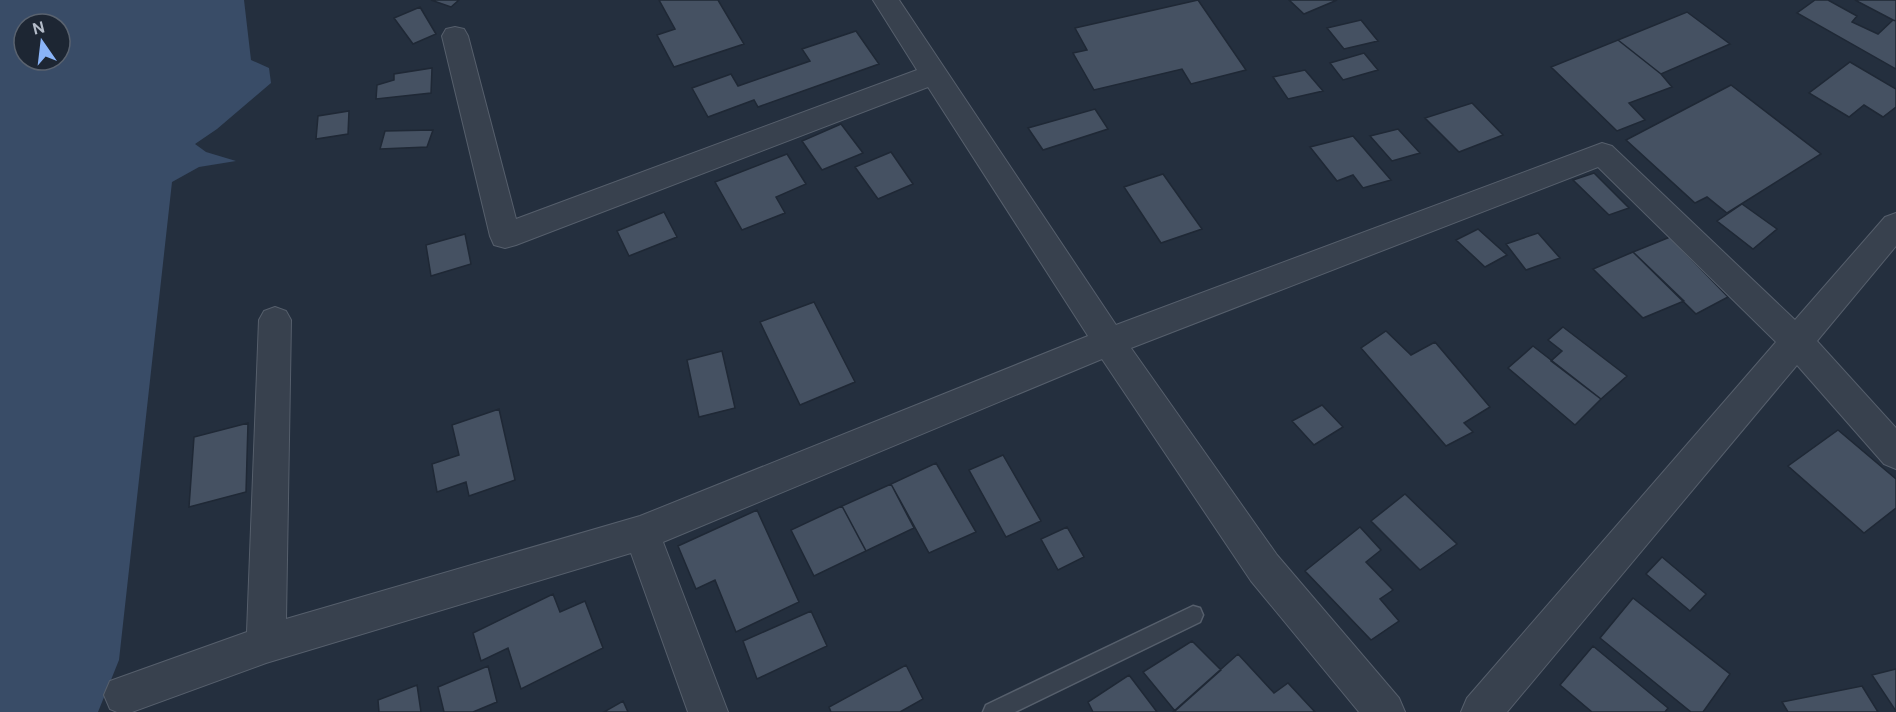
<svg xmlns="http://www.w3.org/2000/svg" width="1896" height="712" font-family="'DM Sans',sans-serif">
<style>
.water{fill:#394c67;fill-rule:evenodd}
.building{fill:#455162;stroke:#1f2835;stroke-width:1.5}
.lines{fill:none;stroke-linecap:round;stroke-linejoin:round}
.lane-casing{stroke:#565f6c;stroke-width:3}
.street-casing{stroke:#565f6c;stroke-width:2}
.lane{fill:#38414e;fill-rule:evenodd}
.street{fill:#38414e;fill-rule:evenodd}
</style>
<rect width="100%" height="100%" fill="#242f3e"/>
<path class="water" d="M0,0H244L251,60L269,68L271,83L217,129L195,144L206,152L236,161L199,167L172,182L119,660L98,712H0ZM24,24H60V60H24Z"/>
<path class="building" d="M431,0H459L451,7Z
M659,0H718L744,44L674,67L657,35L675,29Z
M1198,0L1246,70L1191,84L1182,69L1094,90L1073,53L1087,50L1075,28Z
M1289,0H1337L1304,14Z
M1815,0H1828L1857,16L1852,22L1878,34L1893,20L1896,21V69L1797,13Z
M1855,0H1896V21L1893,20Z
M420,7L436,34L413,44L394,18Z
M1687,12L1730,44L1661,74L1618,40Z
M1361,20L1378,41L1344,49L1327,28Z
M856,31L879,64L758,107L754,100L708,117L692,88L731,74L738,86L810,61L802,49Z
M1618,40L1661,74L1672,87L1629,103L1645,120L1617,131L1551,67Z
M1364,53L1378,70L1343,80L1330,63Z
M1850,62L1896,89V107L1883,117L1864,105L1849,117L1809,93Z
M432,68L431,93L376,99L377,85L394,80V74Z
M1305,70L1323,91L1288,99L1273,77Z
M1731,85L1821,154L1727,213L1707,197L1695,203L1626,140Z
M1472,103L1503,135L1459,152L1425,118Z
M1095,109L1108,129L1043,150L1028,128Z
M349,111L348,134L316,139L318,116Z
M841,124L863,153L822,170L802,141Z
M1398,129L1420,153L1392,161L1370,136Z
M433,130L427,147L380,149L385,131Z
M1353,136L1391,180L1363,188L1353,175L1337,181L1310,147Z
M891,152L913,184L878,199L855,167Z
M787,154L806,184L776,197L785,213L742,230L715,182Z
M1594,173L1629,208L1609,215L1573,180Z
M1163,174L1202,229L1161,243L1124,187Z
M1742,204L1777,229L1753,249L1717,221Z
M664,212L677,237L629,256L617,231Z
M1478,229L1507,255L1485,267L1456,240Z
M1538,233L1560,258L1526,270L1506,244Z
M465,234L471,264L431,276L426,245Z
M1670,237L1728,297L1696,314L1633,252Z
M1633,252L1684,301L1643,318L1593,269Z
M814,302L855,382L800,405L760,322Z
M1563,327L1627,376L1601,399L1551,361L1562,351L1548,340Z
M1386,331L1411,355L1435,342L1490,407L1464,423L1473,432L1446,446L1361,348Z
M1533,346L1601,399L1575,425L1508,368Z
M722,351L735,408L699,417L687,360Z
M1322,405L1343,427L1314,445L1292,421Z
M499,409L515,480L469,496L466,482L437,492L432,464L459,455L452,425Z
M248,423L246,492L189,507L194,437Z
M1838,430L1896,479V508L1864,533L1788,466Z
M1003,455L1041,521L1006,537L969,470Z
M936,463L976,532L929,553L891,484Z
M891,484L914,528L866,551L842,506Z
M1405,494L1457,544L1420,570L1371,521Z
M842,506L866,551L814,576L791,530Z
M757,510L799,602L736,632L715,580L696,589L678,546Z
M1067,527L1084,557L1058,570L1041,539Z
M1360,527L1381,550L1366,562L1393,590L1380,599L1399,621L1371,640L1305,571Z
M1662,557L1706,594L1690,611L1646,574Z
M553,594L560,612L585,601L603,648L521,689L508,648L481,661L473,633Z
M1633,598L1730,674L1703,712H1691L1600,638Z
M811,611L827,646L757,679L743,641Z
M1192,641L1221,670L1175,711L1143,672Z
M1593,646L1668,708L1665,712H1592L1560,685Z
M1238,654L1274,693L1288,683L1315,712H1173Z
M906,665L923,699L900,712H831L829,707Z
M488,666L497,702L473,712H444L438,687Z
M1896,669V711L1872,675Z
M1129,675L1157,712H1093L1088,702Z
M417,685L421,712H379L378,700Z
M1862,686L1878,712H1788L1782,702Z
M623,701L628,712H604Z"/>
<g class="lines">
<defs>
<path id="lane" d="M1193,606L1200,608L1203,615L1200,622L1015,712H983L986,705Z"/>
<path id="street" d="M873,0H899L1116,325L1602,143L1612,146L1795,320L1885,217L1896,213V246L1817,341L1896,428V469L1884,464L1797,365L1507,712H1461L1467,698L1776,342L1598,167L1131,348L1277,555L1399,698L1405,712H1359L1251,581L1102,359L663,542L728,712H688L631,553L266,663L132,712H117L110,709L104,695L110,681L247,632L259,320L264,311L275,307L286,311L291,320L286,619L640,516L1088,336L928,87L516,245L505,248L494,245L490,236L442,36L446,29L455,27L464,29L468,36L516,219L917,70Z"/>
</defs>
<use href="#lane" class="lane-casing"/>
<use href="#street" class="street-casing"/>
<use href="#lane" class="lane"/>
<use href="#street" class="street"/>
</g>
<g transform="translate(42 42) rotate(346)"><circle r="28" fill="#1d2633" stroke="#59626f" stroke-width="1.5"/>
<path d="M0-4.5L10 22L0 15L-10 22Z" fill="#8ab4f8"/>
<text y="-9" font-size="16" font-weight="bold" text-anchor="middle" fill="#b4bcc9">N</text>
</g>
</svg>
